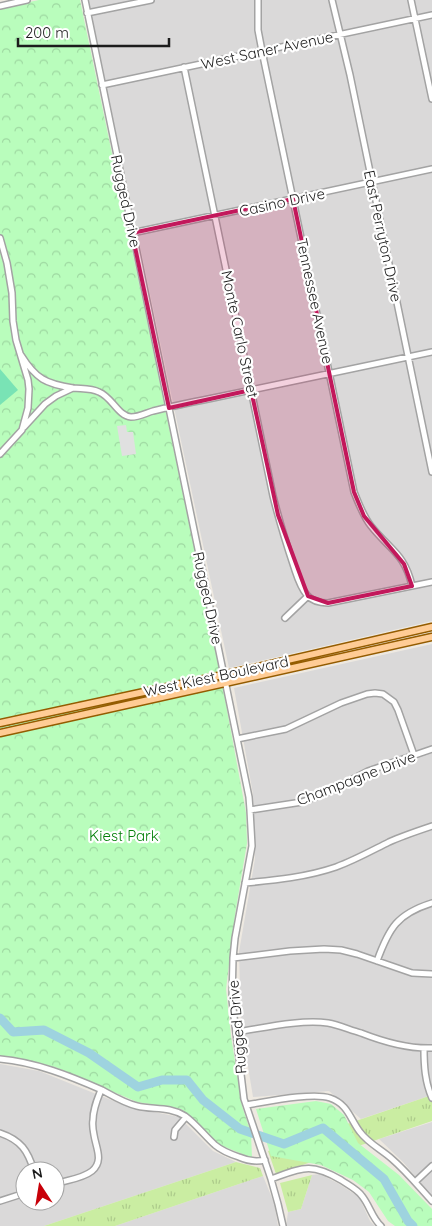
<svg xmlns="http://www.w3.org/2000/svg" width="432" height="1226" font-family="Quicksand,sans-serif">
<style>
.residential{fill:#dad9d9;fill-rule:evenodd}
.grass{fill:url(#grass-tufts)}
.park{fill:url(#park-crowns)}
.pitch{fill:#79e3b5}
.parking{fill:#e0e0e0}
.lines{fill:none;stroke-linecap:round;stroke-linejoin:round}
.river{stroke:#9ed3df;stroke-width:9}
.minor-casing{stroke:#a3a3a3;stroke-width:8}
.major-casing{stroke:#945c00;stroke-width:9}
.minor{stroke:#fff;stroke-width:5}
.major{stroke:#ffcc95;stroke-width:6}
.marked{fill:#c2185b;fill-opacity:0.2;stroke:#c2185b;stroke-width:4;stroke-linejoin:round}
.labels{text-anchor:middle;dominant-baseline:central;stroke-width:4.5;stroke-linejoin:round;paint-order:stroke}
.street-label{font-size:15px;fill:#1c1c1c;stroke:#fff}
.park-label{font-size:15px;fill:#048009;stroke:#fff}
</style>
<defs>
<pattern id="grass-tufts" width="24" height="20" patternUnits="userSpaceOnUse" patternTransform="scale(1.25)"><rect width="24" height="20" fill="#caeda2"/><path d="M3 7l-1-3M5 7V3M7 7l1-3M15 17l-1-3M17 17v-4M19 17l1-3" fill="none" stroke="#adcb8b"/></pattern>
<pattern id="park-crowns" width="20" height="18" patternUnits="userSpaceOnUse" patternTransform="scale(1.25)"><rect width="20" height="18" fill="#b9fdbc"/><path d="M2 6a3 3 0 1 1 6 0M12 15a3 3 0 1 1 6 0" fill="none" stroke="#9ed8a1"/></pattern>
</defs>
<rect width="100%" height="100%" fill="#eee9e1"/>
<path class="residential" d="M88,0H432V621L229,668Z
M432,644V1095L361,1119L329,1091L253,1097L241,1024L239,952L255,859L253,794L234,688Z
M0,1064L39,1071L121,1104L154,1112L179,1117L213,1151L236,1162L44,1226H0ZM25,1171H55V1201H25Z
M432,1122V1196L403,1162L379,1139Z
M320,1174L339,1184L359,1197L370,1221L375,1226H286L288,1212L301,1209L312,1175Z
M263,1176L274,1203L278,1226H115Z"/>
<path class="grass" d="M432,1095V1121L276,1174L268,1151Z
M236,1162L260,1168L263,1176L115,1226H44Z
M312,1175L301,1209L288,1212L280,1183Z"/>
<path class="park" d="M39,0H80L220,672L246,813L247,843L235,915L226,989L231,1036L242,1106L251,1133L252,1158L220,1145L181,1109L137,1102L55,1067L0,1056V8Z
M316,1101L331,1104L344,1115L358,1143L399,1175L432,1209V1226H395L388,1221L369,1192L353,1180L321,1165L271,1156L256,1109Z"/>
<path class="pitch" d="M0,369L18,390L0,405Z"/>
<path class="parking" d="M126,425L127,432H133L136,454L122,456L117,426Z"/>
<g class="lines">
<path class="river" d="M0,1018L13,1032L44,1030L89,1053L138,1087L162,1080H187L203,1100L240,1129L284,1144L323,1128L384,1179L408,1221L413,1226"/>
<defs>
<path id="minor" d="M85,0L249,797L250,810L252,846L235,938L233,958L232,1000L244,1099L271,1179L278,1204L283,1226
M258,0V30L262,51L354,492C359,504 363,516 371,526C390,550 405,554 412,586
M332,0L350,75L432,472
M411,0L432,99
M0,6L27,0
M87,13L151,0
M184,67L273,496C279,520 286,543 294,567C297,576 300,587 307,595C312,601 320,603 328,603L432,582
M102,85L432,15
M132,233L432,169
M0,238L7,263L12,293L13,321L16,340L28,380L29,389L28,408L22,430L0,454
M21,355C36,379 46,384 73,388C82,389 91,388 99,392C112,397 118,416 131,417C139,417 146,413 153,411C173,406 193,402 213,398C286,382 359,368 432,352
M24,427L45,404L56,396L73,388
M285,618L308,596
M237,739L286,729L341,703L367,694L375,693L383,694L394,702L398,710L414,755
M250,810L302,802L328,792L368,771L432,749
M245,883C276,880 307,877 336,867C355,860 371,851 389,842C402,836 417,831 432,826
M233,958L290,951L324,949L341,950L357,954L412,973L432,974
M377,961C389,928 397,914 432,903
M236,1032C263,1028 301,1019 328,1023C339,1025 350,1030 361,1033C384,1042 407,1049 432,1048
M424,1048C424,1066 425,1082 432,1098
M0,1059C35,1062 70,1076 102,1090C113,1096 124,1103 137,1106C153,1110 169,1106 185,1116C196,1124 205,1136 215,1145C222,1151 230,1154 239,1157C248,1161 256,1162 265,1160
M246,1105C266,1102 312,1092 330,1098C348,1104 350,1119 360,1132C368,1143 382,1150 392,1159C407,1172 419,1187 432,1201
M0,1133C21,1140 28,1151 34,1171
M174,1137L175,1130L186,1117
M271,1179C302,1168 310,1162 341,1180C348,1185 357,1189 362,1196C370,1206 372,1218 381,1226
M415,1182L432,1166
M55,1184C66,1180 82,1179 92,1171C104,1161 96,1148 94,1135C93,1130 92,1125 93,1120C93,1109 97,1100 101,1090
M0,1201L25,1193"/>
<path id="major" d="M0,723L218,676L432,627
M0,733L432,637"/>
</defs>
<use href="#minor" class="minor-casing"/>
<use href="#major" class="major-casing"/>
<use href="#minor" class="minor"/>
<use href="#major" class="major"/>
</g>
<path class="marked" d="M293,199L354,492L364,516L404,564L412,586L328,603L308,596L278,515L251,390L169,408L132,233Z"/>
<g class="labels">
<g class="street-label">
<text transform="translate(267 50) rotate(-12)">West Saner Avenue</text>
<text transform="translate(126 201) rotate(78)">Rugged Drive</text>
<text transform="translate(282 202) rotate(-12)">Casino Drive</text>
<text transform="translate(383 236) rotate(78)">East Perryton Drive</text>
<text transform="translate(315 301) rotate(78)">Tennessee Avenue</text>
<text transform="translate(240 334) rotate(78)">Monte Carlo Street</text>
<text transform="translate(208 598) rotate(78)">Rugged Drive</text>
<text transform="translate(216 676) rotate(-12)">West Kiest Boulevard</text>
<text transform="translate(356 778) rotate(-21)">Champagne Drive</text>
<text transform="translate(237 1027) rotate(-95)">Rugged Drive</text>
</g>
<g class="park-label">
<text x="124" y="835">Kiest Park</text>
</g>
</g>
<g transform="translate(40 1186) rotate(348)"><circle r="24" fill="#ffffff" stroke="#a4a4a4"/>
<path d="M0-4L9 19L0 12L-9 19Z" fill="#c80009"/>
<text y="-8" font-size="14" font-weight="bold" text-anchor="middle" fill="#1c1c1c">N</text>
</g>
<path d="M18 38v8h151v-8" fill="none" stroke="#1c1c1c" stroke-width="2.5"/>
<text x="25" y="38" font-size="15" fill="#1c1c1c" stroke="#ffffff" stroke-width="4" paint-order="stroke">200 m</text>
</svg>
